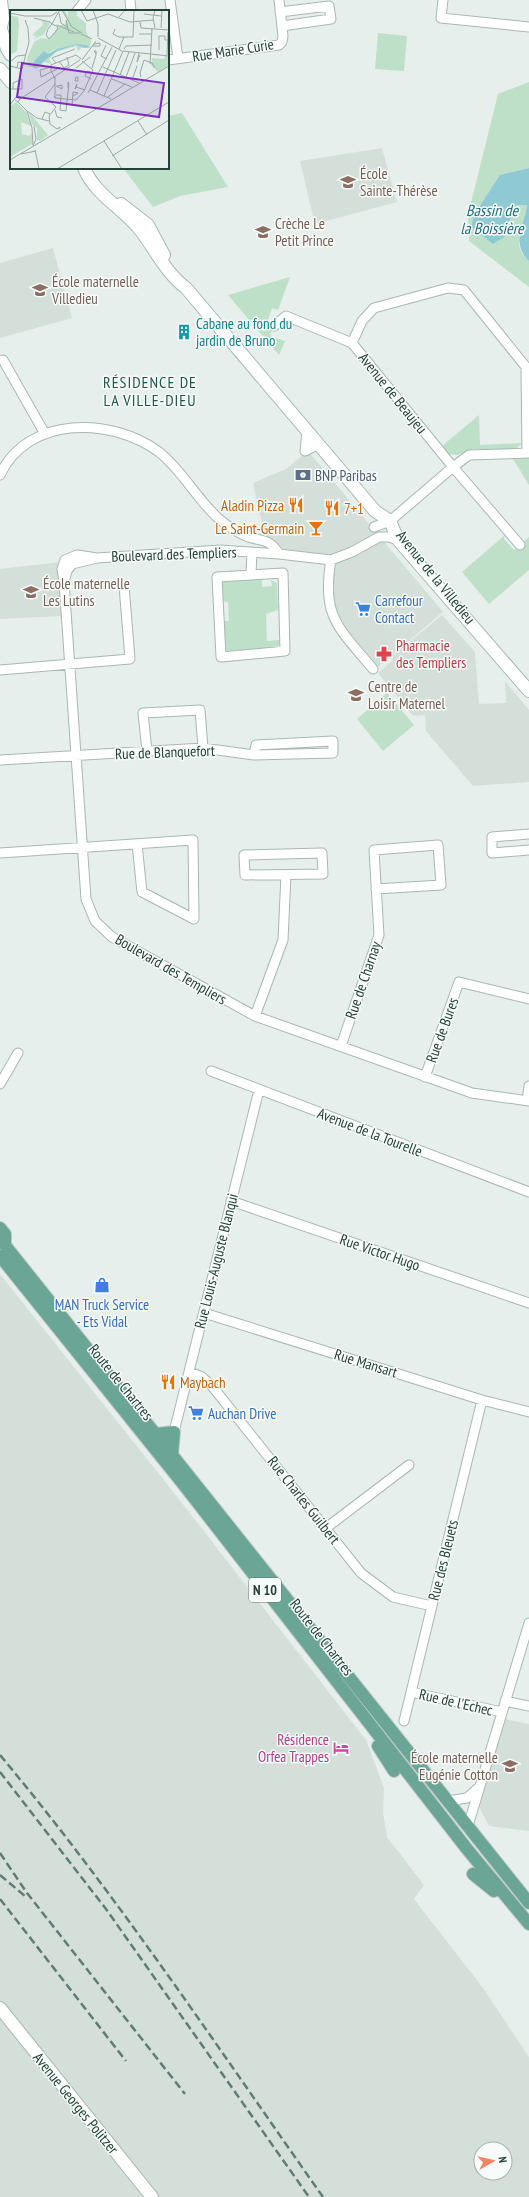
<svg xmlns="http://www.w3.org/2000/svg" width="529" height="2197" font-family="'PT Sans Narrow',sans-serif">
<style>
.built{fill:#d4dfda;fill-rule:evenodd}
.green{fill:#bfe0c8}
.water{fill:#8ec9d4}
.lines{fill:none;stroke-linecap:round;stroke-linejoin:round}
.street-casing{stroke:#a8b8b2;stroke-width:11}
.secondary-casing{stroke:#a4bbb3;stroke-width:14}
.primary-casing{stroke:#c2cac8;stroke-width:14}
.street{stroke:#fff;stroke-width:9}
.secondary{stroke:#fff;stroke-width:12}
.primary{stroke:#6aa596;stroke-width:12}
.rail{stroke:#5f7d75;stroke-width:2.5;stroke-dasharray:8 4;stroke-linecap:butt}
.labels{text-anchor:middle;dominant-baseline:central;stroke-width:3;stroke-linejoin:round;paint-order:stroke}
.shield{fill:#f7fbf9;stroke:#637a73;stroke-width:1}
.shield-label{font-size:14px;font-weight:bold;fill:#24423a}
.street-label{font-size:15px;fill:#24423a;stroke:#f7fbf9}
.education-label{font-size:15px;fill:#785e54;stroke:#f7fbf9;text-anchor:start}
.culture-label{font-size:15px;fill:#0d838f;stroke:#f7fbf9;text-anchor:start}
.service-label{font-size:15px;fill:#4e5e75;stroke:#f7fbf9;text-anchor:start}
.food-label{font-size:15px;fill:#c56008;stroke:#f7fbf9;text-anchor:end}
.shop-label{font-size:15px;fill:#366cbe;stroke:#f7fbf9;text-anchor:start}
.health-label{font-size:15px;fill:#be3a42;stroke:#f7fbf9;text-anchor:start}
.hotel-label{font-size:15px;fill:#b23c85;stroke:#f7fbf9;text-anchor:end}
.water-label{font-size:16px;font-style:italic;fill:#1c6f80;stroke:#f7fbf9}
.neighbourhood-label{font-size:16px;letter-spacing:1px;fill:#1f5548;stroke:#f7fbf9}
.inset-road{fill:none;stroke:#98aaa4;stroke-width:1}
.view{fill:#7b2cbf;fill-opacity:0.15;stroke:#7b2cbf;stroke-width:2}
.inset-edge{fill:none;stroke:#24423a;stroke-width:2}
</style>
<rect width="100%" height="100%" fill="#e6efeb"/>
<path class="built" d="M382,148L397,202L315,224L300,161Z
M53,248L72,318L0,338V263Z
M308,451L443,612L373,671L329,613L328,556L267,546L253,483L286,469Z
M60,562L63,616L0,619V569Z
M442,615L475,652L479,704L506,703L505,681L529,710V782L473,786L426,731L425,715L413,716L378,673L393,660L391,657Z
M0,1274L182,1503L366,1740L384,1788L383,1813L387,1837L424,1885L414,1899L483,1988L529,2057V2197H0ZM481,2149H505V2173H481Z
M505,1719L529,1724V1831L489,1826L479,1807Z"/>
<path class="green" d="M378,33L407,36L404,71L375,69Z
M529,82V168L500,175L504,237L516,205H527L519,245L522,254L529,261V287L469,241L468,215L498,94Z
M182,113L228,187L180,196L153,207L123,168H168V116Z
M290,277L278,310L272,308L266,326L272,329L270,336L285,341L279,355L228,295Z
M479,415L480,445L522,443L516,449H475L457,455L448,454L442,446Z
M529,458V485L513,459Z
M505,535L504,539L514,550L529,537V570L489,604L462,572Z
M262,578V587L272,586L271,580L277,583L278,610L266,614L267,641L280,640V644L276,648L229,651L225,649L221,621H229L228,602L221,601L222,579Z
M387,693L414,725L383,751L357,719Z"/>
<path class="water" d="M529,168V261C511,245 524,226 527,205H516L504,237L493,244L471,227L474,215L500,175Z"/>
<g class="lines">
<defs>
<path id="street" d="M130,0L131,11
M170,0L178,58
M443,0L441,18L529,27
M77,11L86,0
M280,12L329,6L331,19L282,26
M168,60L279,45L282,42L283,36L279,0
M274,326L286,316L352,343
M3,360L45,434
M307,431L305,451L319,444
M0,475C28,415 112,417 159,452C182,470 196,498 218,518C226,525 236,532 246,536C260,542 269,537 279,554
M374,527L390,521L453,467L469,455L529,453
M520,545L453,467L352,343L362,321L374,308L448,288L464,290L526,367L527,453
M97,558L77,555L65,560L62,569L64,582L67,571L72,564L97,558L221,550L279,554L331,560L352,552L379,537H389L398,540
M331,560C321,617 339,628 373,669
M283,573L285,651L221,657L217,577Z
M251,574L252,552
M64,582L86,899L95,921L112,937L255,1016L472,1093L529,1101
M0,670L130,659L124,586
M147,751L143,713L200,710L203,748
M0,760L203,748L254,755L333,753V741L256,745L254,755
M529,834L492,837V853L529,850
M0,853L193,840L194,919L142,892L137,844
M322,853L323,874L245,875L244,855Z
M255,1016L283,940L286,875
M341,1046L379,935L374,850L438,845L441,885L376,889
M211,1071L529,1192
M425,1077L459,982L529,999
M0,1084L18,1053
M527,1100L529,1086
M231,1201L529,1303
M204,1313L482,1400L529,1412
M189,1372L202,1377L212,1386L361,1573L393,1597L432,1606
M174,1432L259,1090
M326,1528L409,1465
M411,1692L502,1712
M505,1701L529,1706
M404,1721L482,1400
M448,1801L467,1798L478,1788
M468,1826L529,1623"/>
<path id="secondary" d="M1,29L7,49L11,55
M0,30L3,19L1,0
M0,69L11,82
M84,168C95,195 124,209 141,231C156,251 166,273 186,288L375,511L390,521L398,540L529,691
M121,204L148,225L164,255
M0,2008L152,2197"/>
<path id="primary" d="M0,1228L5,1234V1245
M0,1239L529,1903
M0,1256L184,1485L467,1849L529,1924
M156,1434L174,1432L172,1455
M378,1746L394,1771
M473,1874L494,1891"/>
</defs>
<use href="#street" class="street-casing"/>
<use href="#secondary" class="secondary-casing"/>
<use href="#primary" class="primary-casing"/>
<use href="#street" class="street"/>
<use href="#secondary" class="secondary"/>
<use href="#primary" class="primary"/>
<path class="rail" d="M0,1755C117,1895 218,2048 323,2197
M0,1772L106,1909L309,2197
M0,1853L27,1893L185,2094
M0,1875L26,1897
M0,1899L126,2061"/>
</g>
<defs>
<symbol id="school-bare" viewBox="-9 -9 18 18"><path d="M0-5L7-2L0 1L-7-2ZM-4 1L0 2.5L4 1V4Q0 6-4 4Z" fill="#8d6e63" stroke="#f7fbf9" stroke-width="2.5" paint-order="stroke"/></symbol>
<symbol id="building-bare" viewBox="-9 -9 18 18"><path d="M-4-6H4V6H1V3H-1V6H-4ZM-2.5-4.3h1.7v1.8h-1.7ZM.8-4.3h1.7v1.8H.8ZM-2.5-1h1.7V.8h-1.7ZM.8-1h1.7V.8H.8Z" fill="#0f9aa8" stroke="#f7fbf9" stroke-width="2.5" paint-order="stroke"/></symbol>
<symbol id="bank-bare" viewBox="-9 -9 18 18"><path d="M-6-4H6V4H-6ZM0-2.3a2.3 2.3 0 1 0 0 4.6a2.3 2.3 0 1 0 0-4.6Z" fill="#5c6f8a" stroke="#f7fbf9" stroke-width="2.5" paint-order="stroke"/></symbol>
<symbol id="restaurant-bare" viewBox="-9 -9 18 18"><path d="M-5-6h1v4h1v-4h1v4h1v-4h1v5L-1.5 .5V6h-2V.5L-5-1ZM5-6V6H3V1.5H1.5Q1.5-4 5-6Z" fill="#e8710a" stroke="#f7fbf9" stroke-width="2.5" paint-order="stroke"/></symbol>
<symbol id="bar-bare" viewBox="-9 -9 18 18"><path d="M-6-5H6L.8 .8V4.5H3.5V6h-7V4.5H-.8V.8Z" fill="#e8710a" stroke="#f7fbf9" stroke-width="2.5" paint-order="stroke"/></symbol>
<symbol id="supermarket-bare" viewBox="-9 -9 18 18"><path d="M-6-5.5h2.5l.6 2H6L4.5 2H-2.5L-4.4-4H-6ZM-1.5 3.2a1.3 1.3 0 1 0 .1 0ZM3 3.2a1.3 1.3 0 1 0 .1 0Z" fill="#3f7fe0" stroke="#f7fbf9" stroke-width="2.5" paint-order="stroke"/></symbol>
<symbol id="pharmacy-bare" viewBox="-9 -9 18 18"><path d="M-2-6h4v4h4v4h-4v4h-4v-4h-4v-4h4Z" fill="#e0444e" stroke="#f7fbf9" stroke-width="2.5" paint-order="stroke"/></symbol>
<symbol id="shop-bare" viewBox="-9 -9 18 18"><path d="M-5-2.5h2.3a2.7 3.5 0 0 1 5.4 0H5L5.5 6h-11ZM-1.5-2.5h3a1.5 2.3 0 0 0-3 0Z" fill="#3f7fe0" stroke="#f7fbf9" stroke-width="2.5" paint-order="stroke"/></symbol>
<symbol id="hotel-bare" viewBox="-9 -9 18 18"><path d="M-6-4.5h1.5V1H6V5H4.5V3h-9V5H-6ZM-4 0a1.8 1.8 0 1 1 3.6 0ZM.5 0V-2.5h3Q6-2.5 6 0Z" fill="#d1479c" stroke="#f7fbf9" stroke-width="2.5" paint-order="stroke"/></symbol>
</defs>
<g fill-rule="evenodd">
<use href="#school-bare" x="337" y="171" width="22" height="22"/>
<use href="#school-bare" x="252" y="221" width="22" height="22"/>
<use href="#school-bare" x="29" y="279" width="22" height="22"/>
<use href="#building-bare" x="173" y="321" width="22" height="22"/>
<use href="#bank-bare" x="292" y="464" width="22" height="22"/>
<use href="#restaurant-bare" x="285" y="494" width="22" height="22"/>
<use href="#restaurant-bare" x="321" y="497" width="22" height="22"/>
<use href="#bar-bare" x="305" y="517" width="22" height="22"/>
<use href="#school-bare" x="20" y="581" width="22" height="22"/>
<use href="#supermarket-bare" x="352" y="598" width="22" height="22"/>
<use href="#pharmacy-bare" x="373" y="643" width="22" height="22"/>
<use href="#school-bare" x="345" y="684" width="22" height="22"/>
<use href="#shop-bare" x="91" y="1274" width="22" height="22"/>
<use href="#restaurant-bare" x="157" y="1371" width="22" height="22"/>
<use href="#supermarket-bare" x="185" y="1402" width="22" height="22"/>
<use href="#hotel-bare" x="330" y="1737" width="22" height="22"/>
<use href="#school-bare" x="499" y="1755" width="22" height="22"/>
</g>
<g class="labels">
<rect class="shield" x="249" y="1578" width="32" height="24" rx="3"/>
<g class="shield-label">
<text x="265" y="1590">N 10</text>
</g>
<g class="street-label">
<text transform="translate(233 50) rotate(-9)">Rue Marie Curie</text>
<text transform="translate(393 393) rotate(51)">Avenue de Beaujeu</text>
<text transform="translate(174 554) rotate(-2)">Boulevard des Templiers</text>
<text transform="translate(436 577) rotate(51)">Avenue de la Villedieu</text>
<text transform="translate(165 752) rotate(-2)">Rue de Blanquefort</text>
<text transform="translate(171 969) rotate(30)">Boulevard des Templiers</text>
<text transform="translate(363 980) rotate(-71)">Rue de Charnay</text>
<text transform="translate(442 1030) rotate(-70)">Rue de Bures</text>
<text transform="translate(370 1132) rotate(21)">Avenue de la Tourelle</text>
<text transform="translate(380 1252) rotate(19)">Rue Victor Hugo</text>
<text transform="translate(216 1261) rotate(-76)">Rue Louis-Auguste Blanqui</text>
<text transform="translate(366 1363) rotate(17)">Rue Mansart</text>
<text transform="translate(121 1382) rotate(51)">Route de Chartres</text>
<text transform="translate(304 1500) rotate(52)">Rue Charles Guilbert</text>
<text transform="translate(443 1560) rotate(-76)">Rue des Bleuets</text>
<text transform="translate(322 1637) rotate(52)">Route de Chartres</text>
<text transform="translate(456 1702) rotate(13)">Rue de l'Echec</text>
<text transform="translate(76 2103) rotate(51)">Avenue Georges Politzer</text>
</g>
<g class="education-label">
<text x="360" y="173">École<tspan x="360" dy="17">Sainte-Thérèse</tspan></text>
<text x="275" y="223">Crèche Le<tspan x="275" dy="17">Petit Prince</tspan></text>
<text x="52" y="281">École maternelle<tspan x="52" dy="17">Villedieu</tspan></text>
<text x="43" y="583">École maternelle<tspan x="43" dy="17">Les Lutins</tspan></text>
<text x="368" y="686">Centre de<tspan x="368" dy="17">Loisir Maternel</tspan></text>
<text x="498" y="1757" text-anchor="end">École maternelle<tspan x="498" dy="17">Eugénie Cotton</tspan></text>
</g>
<g class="culture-label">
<text x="196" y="323">Cabane au fond du<tspan x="196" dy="17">jardin de Bruno</tspan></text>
</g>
<g class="service-label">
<text x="315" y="475">BNP Paribas</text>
</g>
<g class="food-label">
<text x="284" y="505">Aladin Pizza</text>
<text x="344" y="508" text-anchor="start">7+1</text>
<text x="304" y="528">Le Saint-Germain</text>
<text x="180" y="1382" text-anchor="start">Maybach</text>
</g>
<g class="shop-label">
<text x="375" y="600">Carrefour<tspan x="375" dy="17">Contact</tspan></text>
<text x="102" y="1304" text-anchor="middle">MAN Truck Service<tspan x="102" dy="17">- Ets Vidal</tspan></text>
<text x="208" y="1413">Auchan Drive</text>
</g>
<g class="health-label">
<text x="396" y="645">Pharmacie<tspan x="396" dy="17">des Templiers</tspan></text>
</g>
<g class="hotel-label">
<text x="329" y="1739">Résidence<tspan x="329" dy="17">Orfea Trappes</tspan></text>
</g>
<g class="water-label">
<text x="492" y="210">Bassin de<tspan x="492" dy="18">la Boissière</tspan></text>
</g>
<g class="neighbourhood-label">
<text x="150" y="382">RÉSIDENCE DE<tspan x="150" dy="18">LA VILLE-DIEU</tspan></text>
</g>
</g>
<g transform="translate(10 10)">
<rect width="159" height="159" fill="#e6efeb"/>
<path d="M52,0H55L58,7V0H67V6L76,13V22L81,30L80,38H71L65,44L68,40L66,36L46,42L39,49L42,54L34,52L27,59L18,56L17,48L24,32L31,28L40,29L48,16L55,14L57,9ZM67,34L78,38L66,35L47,41L25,56V50L34,41L38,44L43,40ZM0,5L8,7L9,15L7,41L0,45ZM32,10L40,14L33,25L23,29L26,26L22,25L33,15ZM155,46H159V55L148,62L141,55L142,48L154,49ZM6,92L16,102L19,109L16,112L19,110L21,116L11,112L12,124L19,126L22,123V134L0,147V96ZM19,102L38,125L30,131L27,130V118L22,114Z" fill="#bfe0c8" fill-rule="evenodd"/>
<path d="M67,34L80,36L76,38L66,35L47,41L28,56L25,55L26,59L23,56L25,50L34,41L38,44L47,39Z" fill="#8ec9d4"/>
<path class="inset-road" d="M52,0L62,17L72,23M71,0L77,11L98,4L120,12L143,10M83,0L88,14V27M145,0L143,8L145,18M0,3L15,6M49,3L51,13L58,18M134,4L151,6M15,6H41L47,2M109,7L115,0H128M24,8L40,12M56,10L59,23H70M39,12L41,13L44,15L47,16L48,19L39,29L36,25L38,19L42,14L48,3L50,0M130,12L131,18L159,20M47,15L64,22M151,18L152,0M105,19L103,24L109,27H123L124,0M71,24L82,29M129,24H142M88,28L112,41M96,35L91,46L97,49M82,36H90V33L84,34M109,39L114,27M114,39L116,36L142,35M149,40V26H155V30H158M113,41L159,46M129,43L127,52L130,45M157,45L158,22M72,50L86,31M49,51L54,58L59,55L57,47M0,52L7,46L16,45M46,53L42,48L65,39M140,54L142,18M0,56L12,59L19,32L18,18L15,10M41,57L30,60L31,67L47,59M93,57L129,73M7,58L8,52L14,53M66,58L80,47M82,58L86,45V41H84L86,44M110,65L119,42M66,67H68V71H65ZM116,67L125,43M131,67L130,63L134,50L142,53L145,58M45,68L41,61V55L66,45L71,49M81,69L75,66L77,61L83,63M102,69L122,77M122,70L127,56M45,74L35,87L46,97L39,106L40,114L47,119L50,117L49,119M46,76L52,79V75L47,76M66,77L65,79L67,74L66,77L75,80M0,79H12V69L3,73V79M80,80L101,89M78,83L102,37M87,83L106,40M46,85H51L50,100L56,101L59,73L58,72V78M44,86L45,88V67M94,86L113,41M98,87L115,74M45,88L66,90L74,81L83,60L72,51M10,89L70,50M8,92L17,101L22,118M0,95L6,87L10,89L8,92L5,90M62,96L63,82L68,83L63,86M45,100L47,107L52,108M17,101L27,108L39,111M32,109L35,102L40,104M128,111L137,125M22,118L23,135M94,131L112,159M23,136L26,129L24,116M25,140L29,159M11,144L26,141M102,146L159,110M0,150L159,56M47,159L159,92"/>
<path class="view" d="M12,53L154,73L149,107L7,87Z"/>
<rect width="159" height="159" class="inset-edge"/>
</g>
<g transform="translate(493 2161) rotate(82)"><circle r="19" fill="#f7fbf9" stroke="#a3b1ad"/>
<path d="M0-3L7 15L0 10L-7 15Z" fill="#f4845f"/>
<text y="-6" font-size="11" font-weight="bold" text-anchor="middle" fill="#24423a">N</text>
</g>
</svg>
